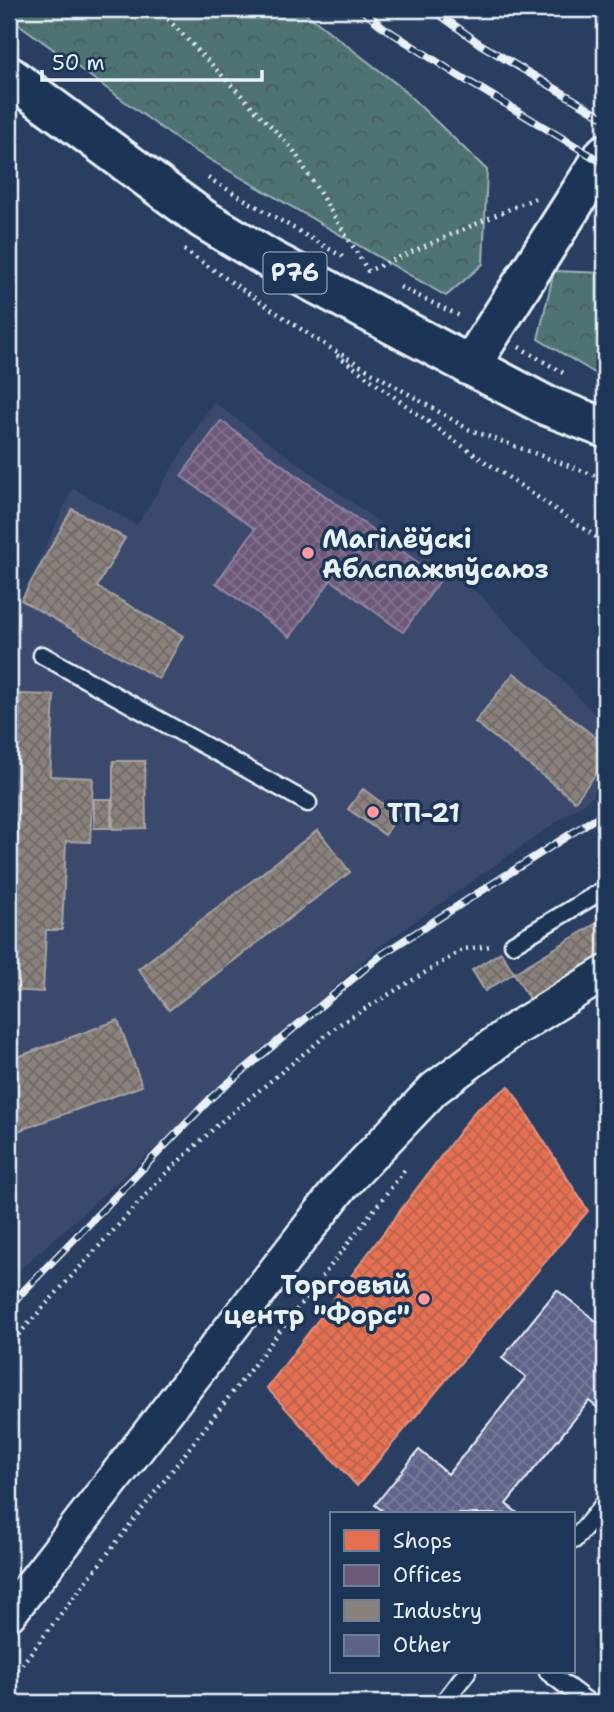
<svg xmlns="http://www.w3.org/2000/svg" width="614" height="1712" font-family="'Shantell Sans',sans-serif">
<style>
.built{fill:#3a496d}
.forest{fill:url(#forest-crowns);stroke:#9cb2b6;stroke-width:2}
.shops{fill:url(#shops-cross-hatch);stroke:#e79683;stroke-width:2}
.offices{fill:url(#offices-cross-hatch);stroke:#9287a0;stroke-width:2}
.industry{fill:url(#industry-cross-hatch);stroke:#a6a3a1;stroke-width:2}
.building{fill:url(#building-cross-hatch);stroke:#e8f1f8;stroke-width:2}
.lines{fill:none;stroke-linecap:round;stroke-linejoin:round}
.lane-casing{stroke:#e8f1f8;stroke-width:21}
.street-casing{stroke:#e8f1f8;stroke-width:38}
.secondary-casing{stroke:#e8f1f8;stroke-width:44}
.primary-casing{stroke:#e8f1f8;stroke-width:44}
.path{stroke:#e8f1f8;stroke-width:4.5;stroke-dasharray:2 5;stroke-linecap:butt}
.lane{stroke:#1d3557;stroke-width:16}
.street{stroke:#1d3557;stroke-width:33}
.secondary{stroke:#1d3557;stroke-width:38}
.primary{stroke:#1d3557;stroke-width:38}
.rail-casing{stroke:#e8f1f8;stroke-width:8}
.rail{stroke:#1d3557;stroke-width:5;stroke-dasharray:16;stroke-linecap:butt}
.poi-dot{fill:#ff9aa2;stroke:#1d3557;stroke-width:2.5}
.labels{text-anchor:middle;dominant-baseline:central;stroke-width:7;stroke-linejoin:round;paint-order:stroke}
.shield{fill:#1d3557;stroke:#abb9c8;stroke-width:2}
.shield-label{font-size:24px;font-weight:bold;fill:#e8f1f8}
.poi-label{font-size:26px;font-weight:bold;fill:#e8f1f8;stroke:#1d3557;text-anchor:start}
</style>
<defs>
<pattern id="forest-crowns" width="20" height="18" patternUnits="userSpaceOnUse" patternTransform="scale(1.75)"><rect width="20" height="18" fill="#507373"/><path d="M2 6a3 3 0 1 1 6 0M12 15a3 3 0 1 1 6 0" fill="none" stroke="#4a5b5c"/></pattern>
<pattern id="shops-cross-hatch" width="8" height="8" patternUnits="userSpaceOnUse" patternTransform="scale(1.75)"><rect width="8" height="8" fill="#e76f51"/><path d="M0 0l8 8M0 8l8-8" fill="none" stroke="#b7634f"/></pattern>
<pattern id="offices-cross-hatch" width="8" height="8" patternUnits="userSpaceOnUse" patternTransform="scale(1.75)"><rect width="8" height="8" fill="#6d597a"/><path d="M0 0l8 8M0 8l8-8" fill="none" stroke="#82718e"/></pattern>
<pattern id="industry-cross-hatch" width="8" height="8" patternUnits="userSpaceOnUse" patternTransform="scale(1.75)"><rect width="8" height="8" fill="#8a817c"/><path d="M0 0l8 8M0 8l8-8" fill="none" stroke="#6f6a68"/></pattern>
<pattern id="building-cross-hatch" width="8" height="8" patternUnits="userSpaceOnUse" patternTransform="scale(1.75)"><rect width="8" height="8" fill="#5e6388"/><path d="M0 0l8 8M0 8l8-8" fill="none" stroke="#757a9a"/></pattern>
</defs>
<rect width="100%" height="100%" fill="#2a3e61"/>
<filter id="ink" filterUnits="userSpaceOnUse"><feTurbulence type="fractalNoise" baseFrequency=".0143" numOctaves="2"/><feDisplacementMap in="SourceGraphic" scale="14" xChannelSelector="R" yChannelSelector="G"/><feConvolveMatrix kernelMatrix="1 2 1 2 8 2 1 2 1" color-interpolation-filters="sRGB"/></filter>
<g filter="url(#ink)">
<path class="built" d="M213,402L479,594L605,725V788L380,946L18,1271L9,1270V675L21,600L73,488L137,525Z"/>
<path class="forest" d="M9,9H300L398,85L487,170L483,264L446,296L183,144L9,17Z
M554,271L605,273V379L538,339Z"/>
<path class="shops" d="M509,1086L588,1211L357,1486L267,1388L475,1111Z"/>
<path class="offices" d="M221,421L441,579L403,632L331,580L290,637L216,583L255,529L181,476Z"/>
<path class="industry" d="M72,509L125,538L97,587L183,636L159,679L21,600Z
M514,673L605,745V762L575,801L475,722Z
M20,694L54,695L50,776L93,778L90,842L66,841L62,930H46L43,992L9,990Z
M113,761H145L146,828L113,829Z
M363,789L398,815L385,835L348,809Z
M94,799H111V828H94Z
M318,830L350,872L169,1010L138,969Z
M605,918V954L530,1000L514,973Z
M501,952L514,973L485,991L472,970Z
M118,1020L142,1086L9,1134V1060Z"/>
<path class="building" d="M557,1290L605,1328V1414L589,1401L506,1504L519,1514H387L375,1505L419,1450L448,1474L526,1377L502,1358Z"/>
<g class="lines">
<defs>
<path id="lane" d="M42,655L308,803
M513,944L605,889
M574,1540L605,1503
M548,1672L589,1703
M443,1703L467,1672"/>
<path id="street" d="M9,1614L339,1189L434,1089L512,1031L605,973"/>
<path id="secondary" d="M470,366L605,154"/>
<path id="primary" d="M9,76L203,219L271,260L545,405L605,428"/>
</defs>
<use href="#lane" class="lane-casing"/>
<use href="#street" class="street-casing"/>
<use href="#secondary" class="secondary-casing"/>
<use href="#primary" class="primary-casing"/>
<path class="path" d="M158,9L292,148L368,271L535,198
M208,178L343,257
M184,250L317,340L468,429L605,479
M400,287L462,317
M519,347L565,374
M337,355L449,437L605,543
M9,1345L162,1177L223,1120L340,1024L464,949L491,946
M9,1681L407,1167"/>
<use href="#lane" class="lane"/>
<use href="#street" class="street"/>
<use href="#secondary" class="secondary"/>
<use href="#primary" class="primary"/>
<defs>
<path id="rail" d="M361,9L383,27L456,74L605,164
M432,9L480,44L605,118
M9,1306L213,1096L381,955L605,812"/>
</defs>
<use href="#rail" class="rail-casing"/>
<use href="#rail" class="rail"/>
</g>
</g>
<g class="poi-dot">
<circle cx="308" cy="553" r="7"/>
<circle cx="373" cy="812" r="7"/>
<circle cx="424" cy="1299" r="7"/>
</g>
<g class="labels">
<rect class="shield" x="263.5" y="252.5" width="63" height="41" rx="5"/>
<g class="shield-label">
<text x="295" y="273">Р76</text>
</g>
<g class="poi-label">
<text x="322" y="538">Магілёўскі<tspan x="322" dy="30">Аблспажыўсаюз</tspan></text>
<text x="387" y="812">ТП-21</text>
<text x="410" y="1284" text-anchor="end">Торговый<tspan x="410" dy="30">центр "Форс"</tspan></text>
</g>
</g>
<rect width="614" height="1712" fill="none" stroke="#1d3557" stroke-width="35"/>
<rect x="18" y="18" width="579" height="1677" fill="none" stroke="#e8f1f8" stroke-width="2.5" filter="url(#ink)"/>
<rect x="330" y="1512" width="245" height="161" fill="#1d3557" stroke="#6e8097" stroke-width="2"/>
<rect x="344" y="1530" width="35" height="21" fill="#e76f51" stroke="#6e8097" stroke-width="2"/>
<text x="393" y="1548" font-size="21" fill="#e8f1f8">Shops</text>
<rect x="344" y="1565" width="35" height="21" fill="#6d597a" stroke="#6e8097" stroke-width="2"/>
<text x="393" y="1582" font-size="21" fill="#e8f1f8">Offices</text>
<rect x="344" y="1600" width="35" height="21" fill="#8a817c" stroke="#6e8097" stroke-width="2"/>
<text x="393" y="1618" font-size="21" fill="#e8f1f8">Industry</text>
<rect x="344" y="1635" width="35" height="21" fill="#5e6388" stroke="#6e8097" stroke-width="2"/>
<text x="393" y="1652" font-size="21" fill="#e8f1f8">Other</text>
<path d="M42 70v10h220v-10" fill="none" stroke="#e8f1f8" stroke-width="3.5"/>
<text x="52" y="70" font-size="21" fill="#e8f1f8" stroke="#1d3557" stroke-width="5" paint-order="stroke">50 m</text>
</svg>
